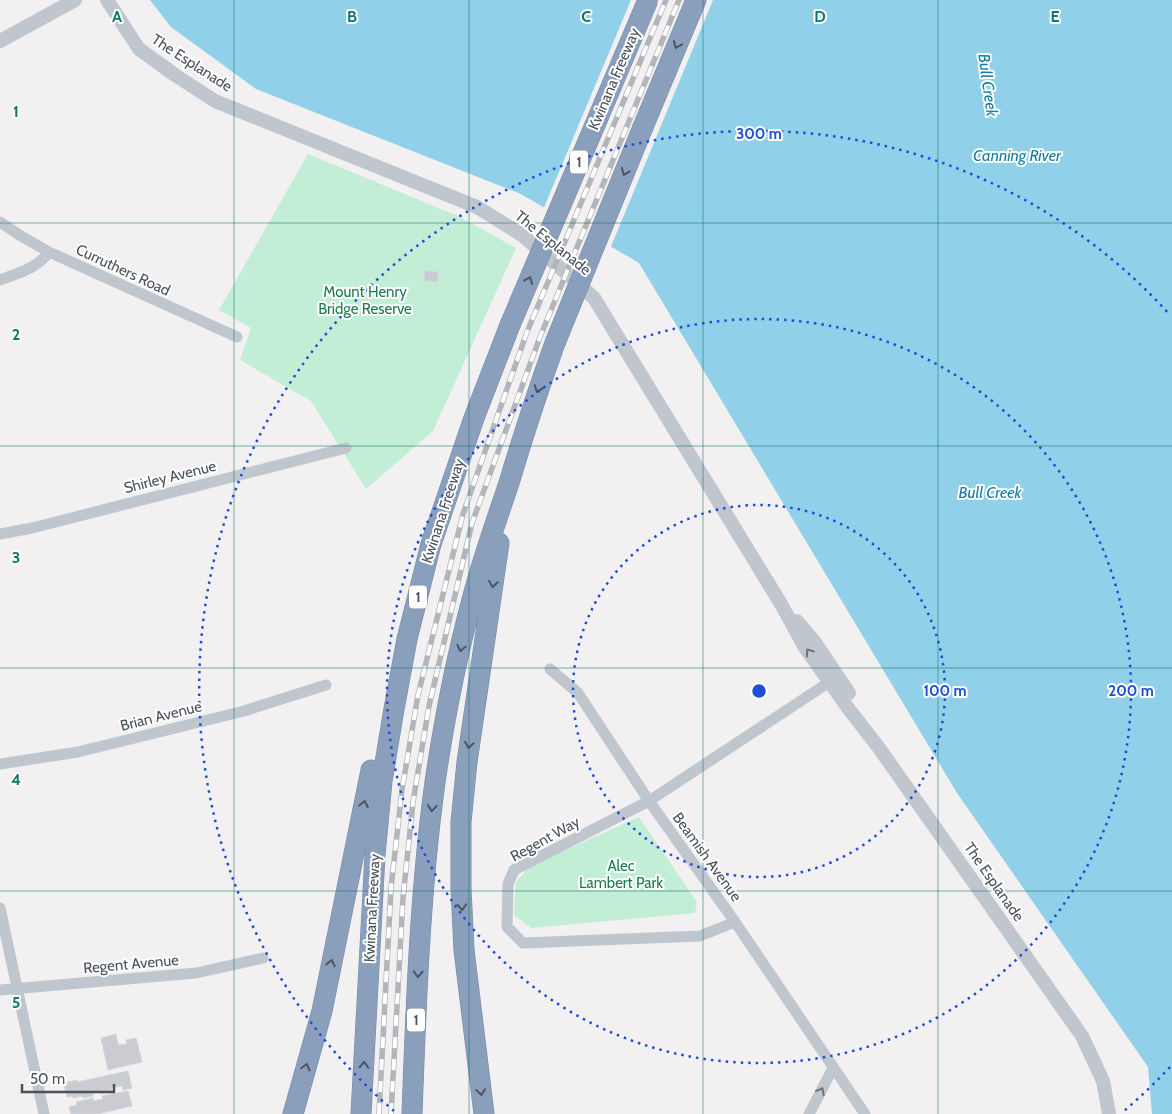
<svg xmlns="http://www.w3.org/2000/svg" width="1172" height="1114" font-family="Cabin,sans-serif">
<style>
.green{fill:#c1eed5}
.water{fill:#90d0e8}
.pier{fill:#f2f0f0}
.building{fill:#caccd2;stroke:#d4d6db}
.lines{fill:none;stroke-linecap:round;stroke-linejoin:round}
.motorway-casing{stroke:#758aa8;stroke-width:21}
.minor{stroke:#bfc6ce;stroke-width:11}
.tertiary{stroke:#bfc6ce;stroke-width:14}
.motorway{stroke:#8a9fbc;stroke-width:20}
.rail-casing{stroke:#b2b5ba;stroke-width:5.5}
.rail{stroke:#fff;stroke-width:4;stroke-dasharray:11;stroke-linecap:butt}
.motorway-bridge-casing{stroke:#758aa8;stroke-width:21;stroke-linecap:butt}
.motorway-bridge{stroke:#8a9fbc;stroke-width:20}
.oneway{stroke:#4c5662}
.oneway2{stroke:#6c757f}
.grid{fill:none;stroke:#0f766e;stroke-width:1;stroke-opacity:0.55}
.ring{fill:none;stroke:#1d4ed8;stroke-width:2.5;stroke-dasharray:2.5 5}
.labels{text-anchor:middle;dominant-baseline:central;stroke-width:4;stroke-linejoin:round;paint-order:stroke}
.shield{fill:#fff;stroke:#80868e;stroke-width:1}
.shield-label{font-size:14px;font-weight:bold;fill:#49525d}
.street-label{font-size:15px;fill:#49525d;stroke:#fff}
.park-label{font-size:15px;fill:#1b7c52;stroke:#fff}
.water-label{font-size:16px;font-style:italic;fill:#137da6;stroke:#fff}
.grid-label{font-size:16px;text-anchor:middle;font-weight:bold;fill:#0f766e;stroke:#fff;stroke-width:4;stroke-linejoin:round;paint-order:stroke}
.centre{fill:#1d4ed8;stroke:#fff;stroke-width:2.5}
.ring-label{font-size:15px;text-anchor:middle;font-weight:bold;fill:#1d4ed8;stroke:#fff;stroke-width:4;stroke-linejoin:round;paint-order:stroke}
</style>
<rect width="100%" height="100%" fill="#f2f0f0"/>
<path class="green" d="M308,154L458,216L516,248L433,431L366,489L311,401L240,360L251,328L219,310Z
M639,817L697,902L695,913L531,928L514,915L516,882L530,866Z"/>
<path class="water" d="M150,0H1172V1114H1152L1148,1067L957,793L639,263L521,194L256,89L171,27Z"/>
<path class="pier" d="M631,0H713L610,249L543,210Z"/>
<path class="building" d="M425,271L438,272L437,282L424,280Z
M116,1034L118,1045L127,1044L126,1040L136,1038L142,1062L108,1070L101,1038Z
M128,1071L132,1088L123,1090L122,1086L111,1088L112,1091L101,1094L100,1092L92,1093L93,1096L83,1098V1096L73,1098L72,1096L67,1097L64,1085L68,1084L67,1082L77,1080V1082Z
M128,1091L132,1106L97,1114H71L69,1107L77,1105L76,1102L93,1098V1101L103,1099L102,1096Z"/>
<g class="lines">
<defs>
<path id="motorway" d="M643,127L696,0
M293,1114L322,1011L371,770
M361,1114L375,855L382,781L394,709L407,639L431,544L474,418L510,325
M412,1114C416,1003 420,892 435,782C444,721 456,659 472,600C482,560 496,522 509,483C523,436 538,390 555,343
M484,1114L464,950L461,889V822L467,762L499,543"/>
</defs>
<use href="#motorway" class="motorway-casing"/>
<path class="minor" d="M0,222L21,236L49,252L237,337
M0,280C18,273 38,268 49,252
M0,534L32,528L346,448
M550,669L578,693L649,801L735,922L865,1114
M0,764L78,752L244,711L326,685
M0,908L44,1114
M735,922L700,936L523,943L507,927L508,884L514,870L649,801L837,677
M0,990L196,973L263,958
M809,1114L833,1068"/>
<path class="tertiary" d="M107,0L139,49L175,75L215,101L477,207L522,235L573,279L594,298L781,604L804,646L848,708L879,748L1082,1036L1103,1081L1109,1114
M0,41L75,0
M797,621L814,641L849,693"/>
<use href="#motorway" class="motorway"/>
<defs>
<path id="rail" d="M379,1114L391,888L402,790L418,695L463,514L527,332L666,0
M391,1114L403,898L413,802L429,706L472,523L540,337L679,0"/>
</defs>
<use href="#rail" class="rail-casing"/>
<use href="#rail" class="rail"/>
<defs>
<path id="motorway-bridge" d="M510,325L648,0
M555,343L643,127"/>
</defs>
<use href="#motorway-bridge" class="motorway-bridge-casing"/>
<use href="#motorway-bridge" class="motorway-bridge"/>
</g>
<defs><path id="oneway-chevron" d="M-2-3.5L2.5 0L-2 3.5" fill="none" stroke-width="1.6" stroke-linecap="round" stroke-linejoin="round" transform="scale(1.25)"/></defs>
<g class="oneway">
<use href="#oneway-chevron" transform="translate(677 45) rotate(113)"/>
<use href="#oneway-chevron" transform="translate(625 172) rotate(112)"/>
<use href="#oneway-chevron" transform="translate(529 280) rotate(-67)"/>
<use href="#oneway-chevron" transform="translate(538 389) rotate(110)"/>
<use href="#oneway-chevron" transform="translate(493 584) rotate(99)"/>
<use href="#oneway-chevron" transform="translate(461 648) rotate(103)"/>
<use href="#oneway-chevron" transform="translate(469 745) rotate(99)"/>
<use href="#oneway-chevron" transform="translate(364 804) rotate(-79)"/>
<use href="#oneway-chevron" transform="translate(432 808) rotate(96)"/>
<use href="#oneway-chevron" transform="translate(462 907) rotate(87)"/>
<use href="#oneway-chevron" transform="translate(331 963) rotate(-78)"/>
<use href="#oneway-chevron" transform="translate(418 974) rotate(93)"/>
<use href="#oneway-chevron" transform="translate(364 1065) rotate(-87)"/>
<use href="#oneway-chevron" transform="translate(306 1067) rotate(-74)"/>
<use href="#oneway-chevron" transform="translate(481 1092) rotate(83)"/>
</g>
<g class="oneway2">
<use href="#oneway-chevron" transform="translate(809 652) rotate(-126)"/>
<use href="#oneway-chevron" transform="translate(821 1091) rotate(-62)"/>
</g>
<path class="grid" d="M234,0V1114M469,0V1114M703,0V1114M938,0V1114M0,223H1172M0,446H1172M0,668H1172M0,891H1172"/>
<g class="ring">
<circle cx="759" cy="691" r="186"/>
<circle cx="759" cy="691" r="372"/>
<path d="M1170 1067A557 557 0 0 1 1124 1111M394 1111A557 557 0 1 1 1170 315"/>
</g>
<g class="labels">
<g class="shield">
<rect x="570" y="150.5" width="18" height="23" rx="4"/>
<rect x="409" y="585.5" width="18" height="23" rx="4"/>
<rect x="407" y="1008.5" width="18" height="23" rx="4"/>
</g>
<g class="shield-label">
<text x="579" y="162">1</text>
<text x="418" y="597">1</text>
<text x="416" y="1020">1</text>
</g>
<g class="street-label">
<text transform="translate(192 63) rotate(33)">The Esplanade</text>
<text transform="translate(614 79) rotate(-67)">Kwinana Freeway</text>
<text transform="translate(553 243) rotate(39)">The Esplanade</text>
<text transform="translate(123 270) rotate(25)">Curruthers Road</text>
<text transform="translate(170 477) rotate(-14)">Shirley Avenue</text>
<text transform="translate(443 511) rotate(-72)">Kwinana Freeway</text>
<text transform="translate(161 716) rotate(-14)">Brian Avenue</text>
<text transform="translate(545 839) rotate(-29)">Regent Way</text>
<text transform="translate(707 857) rotate(54)">Beamish Avenue</text>
<text transform="translate(994 882) rotate(55)">The Esplanade</text>
<text transform="translate(372 908) rotate(-87)">Kwinana Freeway</text>
<text transform="translate(131 964) rotate(-5)">Regent Avenue</text>
</g>
<g class="park-label">
<text x="365" y="292">Mount Henry<tspan x="365" dy="17">Bridge Reserve</tspan></text>
<text x="621" y="866">Alec<tspan x="621" dy="17">Lambert Park</tspan></text>
</g>
<g class="water-label">
<text transform="translate(988 85) rotate(82)">Bull Creek</text>
<text x="1017" y="155">Canning River</text>
<text x="990" y="492">Bull Creek</text>
</g>
</g>
<g class="grid-label">
<text x="117" y="22">A</text>
<text x="352" y="22">B</text>
<text x="586" y="22">C</text>
<text x="820" y="22">D</text>
<text x="1055" y="22">E</text>
<text x="16" y="117">1</text>
<text x="16" y="340">2</text>
<text x="16" y="563">3</text>
<text x="16" y="785">4</text>
<text x="16" y="1008">5</text>
</g>
<circle cx="759" cy="691" r="8" class="centre"/>
<g class="ring-label">
<text x="759" y="139">300 m</text>
<text x="945" y="696">100 m</text>
<text x="1131" y="696">200 m</text>
</g>
<path d="M22 1084v8h92v-8" fill="none" stroke="#49525d" stroke-width="2.5"/>
<text x="30" y="1084" font-size="15" fill="#49525d" stroke="#ffffff" stroke-width="4" paint-order="stroke">50 m</text>
</svg>
